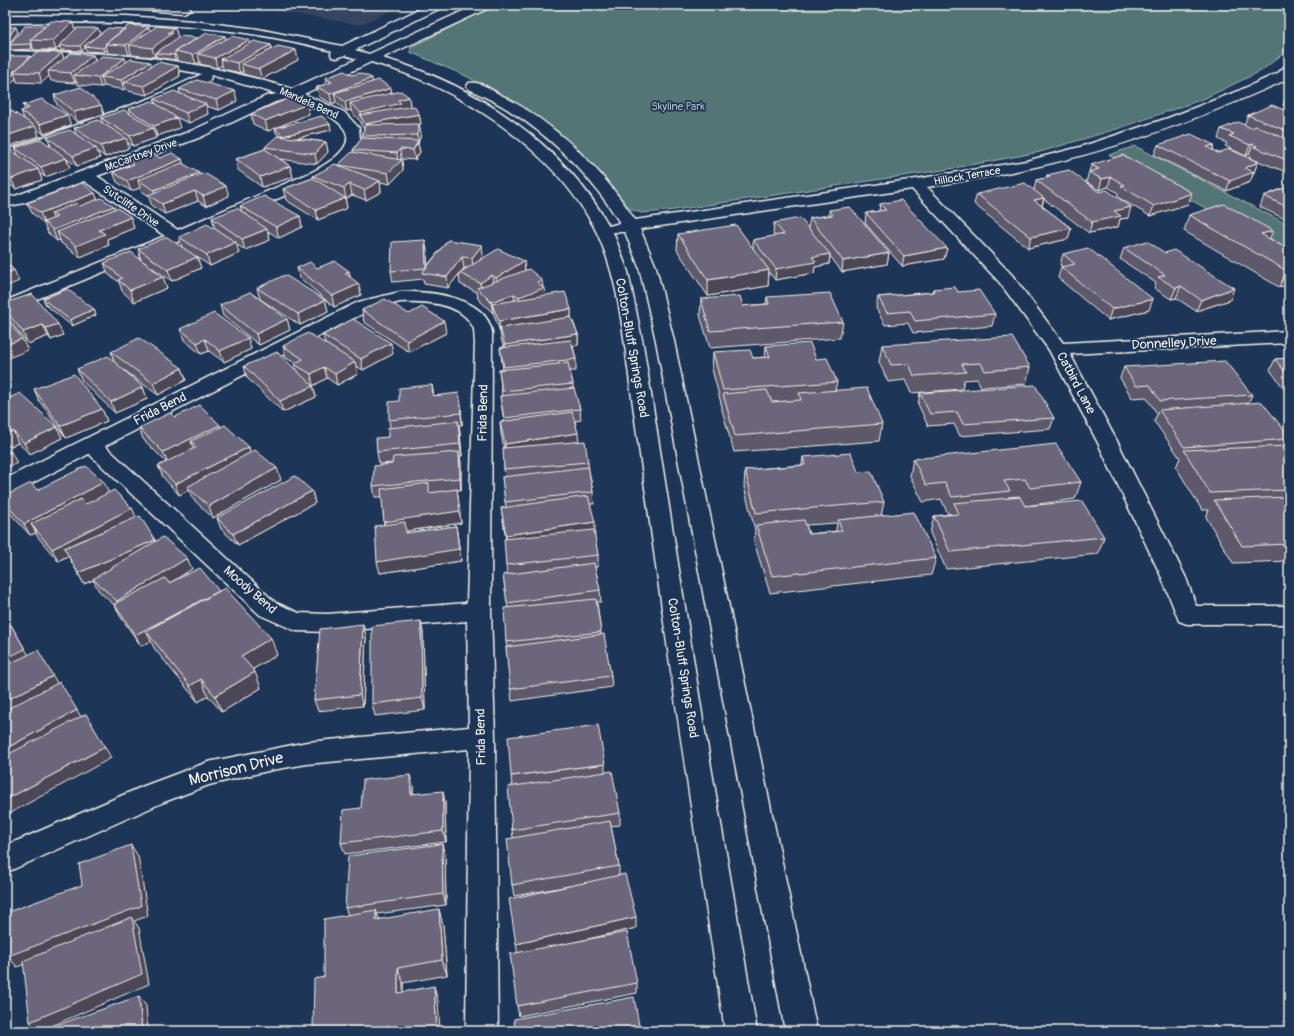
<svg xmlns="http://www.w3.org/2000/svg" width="1294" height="1036" font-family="Pangolin,sans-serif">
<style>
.built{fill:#354462}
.green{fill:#527576;stroke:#a3b3af}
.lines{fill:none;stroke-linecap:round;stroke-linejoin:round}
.minor-casing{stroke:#f4f1e8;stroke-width:3}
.minor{fill:#1d3557;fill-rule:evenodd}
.wall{fill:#5d586a;stroke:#f4f1e8;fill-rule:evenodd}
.shaded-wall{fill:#4c4756;stroke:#f4f1e8}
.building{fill:#6c667b;stroke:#f4f1e8}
.labels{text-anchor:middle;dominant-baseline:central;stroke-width:3.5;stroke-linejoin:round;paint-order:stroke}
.far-street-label{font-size:11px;fill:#f4f1e8;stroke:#1d3557}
.far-park-label{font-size:11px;fill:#b3bfba;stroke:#1d3557}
.street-label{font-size:13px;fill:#f4f1e8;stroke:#1d3557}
.near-street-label{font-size:16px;fill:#f4f1e8;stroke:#1d3557}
</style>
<rect width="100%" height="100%" fill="#1d3557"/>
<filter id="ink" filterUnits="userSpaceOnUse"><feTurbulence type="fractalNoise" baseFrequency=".025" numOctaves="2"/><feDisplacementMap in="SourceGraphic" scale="8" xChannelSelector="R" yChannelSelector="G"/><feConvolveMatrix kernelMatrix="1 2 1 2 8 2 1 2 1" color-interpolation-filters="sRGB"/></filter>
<g filter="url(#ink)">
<path class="built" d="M240,5H403L360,25Z"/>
<path class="green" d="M496,5H1289V49L1261,71L1203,99L1123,127L1040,152L943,170L667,211L641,213L630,209L599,171L573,145L528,111L466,76L410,52L411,47Z
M1135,146L1289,225V254L1109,155Z"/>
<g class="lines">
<defs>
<path id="minor" d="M125,5L188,6L190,9L184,13L131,9Z
M428,5H443L441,8L355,50L369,54L476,5H491L489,8L382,58C471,82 564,144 609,226L620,223C592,177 552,137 507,109C495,101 482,96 469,89L467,86L469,83C479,81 489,88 497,93C553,121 601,167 635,220L916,179L1026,161L1080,147L1168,118L1238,91L1278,73L1284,67L1289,66L1288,79C1204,117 1116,150 1026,169C993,176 960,181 927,187L1012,275L1063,343L1289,331V343L1070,354L1118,443L1186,578L1196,606H1289V624H1187L1179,621L1162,578L1098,443L1049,350L1000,283L912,189L640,229L656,267L674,341L817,1031H785L656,341L639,267L625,232H613L628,272L643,344L704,726L757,1031H725C698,854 671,678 647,501C640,457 634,413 628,369C622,321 616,268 593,225C550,146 456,86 371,62L304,94L344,112L359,128L360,140L357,151L348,162L341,167L313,183L219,225L5,312V301L165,236L84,181L24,203L5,207V197L15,196L191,131L266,96L277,94L211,75L210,80L161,104L5,160V151L151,98L202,74C138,61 70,60 5,59V51C67,52 130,53 191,64C225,70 259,79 292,89L357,59L345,55L337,58L332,57L331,54L332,51C228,22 113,21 5,23V15L127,16L193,21L258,29L342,46ZM292,98C338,117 379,137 312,172L178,230L97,176L201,137L275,102Z
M400,292C429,291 486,296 492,332L491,611L495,737L498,1031H466L469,749L307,764L272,770L209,785L164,802L5,873V846L144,786L208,762L307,742L469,727L467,621L327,632L296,631L260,615L89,454L13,493L5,495V479L358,302ZM400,302C423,301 461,302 473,327C475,331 474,337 475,342L467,603L327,614L299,613L276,603L105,446L370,310Z"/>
</defs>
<use href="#minor" class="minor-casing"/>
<use href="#minor" class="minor"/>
</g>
<path class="wall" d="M839,5H859L858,10L851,11Z
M46,26L100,33L95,38L175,28L178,37L175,39V40L225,36L226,40H249L250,43L271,45L272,49L298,60L262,79L243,74V71L240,73L223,69L222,65L217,68L200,64V62L196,64L177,61V59L175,60L157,57L156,56L155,57L132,55L131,53L129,55L108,53L107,50L104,52L86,51L85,48L82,51L61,50L59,47L56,50H34L33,48L32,49L11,50L9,45Z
M62,53L64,59L93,55L95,60L125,58L126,62L151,66H178L180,76L147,95L128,91L126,88L124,90L104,86L101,87L78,85L76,81L75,83L51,81L49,76L42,83L17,82L16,78L12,83H5V62L30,56L31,57Z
M352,75L391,88L392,93L409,97L410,106L419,114L421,124L419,125L421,134L418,144L420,152L415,160L401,159L403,170L390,184L380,182L381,192L366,200L352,195L345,198L347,208L318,220L286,200L283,189L313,178V176L338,165L353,152V150L362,138L364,129L361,125V122L352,113L351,110L347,111L336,103V102L332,104L319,97L317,87L326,84L325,78Z
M179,89L237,101L219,110L206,106L208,114L189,123L175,117L180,128L157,136L156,135V138L133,146L128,143L129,148L105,157L97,151L100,158L77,166L67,159L70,168L45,177L39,173L42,180L16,189L5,181V152L18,155L15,148L51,146L47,137L76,134L74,128L102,122L101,118L130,114L128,109L156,104L154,99L180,94Z
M1289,94V107L1283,105L1287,95Z
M54,95L101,105L104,115L77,122L57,105Z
M307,104L309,114L279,126L331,130L296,138L326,142L328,152L317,164L280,159L290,166L293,177L262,187L238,170L236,159L265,149V147L280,136L276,133L275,128L268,131L253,124L251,114Z
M23,105L71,125L44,134L36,129L39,136L10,146L5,143V112L24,119L21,111L25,110Z
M1289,108V173L1250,158L1251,156L1249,154L1246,156L1225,146L1227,143L1218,139L1221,129L1244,125L1248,115L1284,110Z
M1158,145H1214L1213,150L1218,153L1258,162L1250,182L1226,191L1154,155Z
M160,158L182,159L183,164L229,196L206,206L198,201L165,214L152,206L148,195L141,191L140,188L131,191L117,182L113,172L129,166L127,160Z
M1091,165L1188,204L1150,216L1117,197L1118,193L1108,187L1099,190L1086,182Z
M1047,175L1128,218L1120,219L1118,227L1089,233L1044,199L1042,206L1071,228L1068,239L1028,248L974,204L977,194L1034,190L1036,180L1046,178Z
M1289,186V221L1260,207L1264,196Z
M95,193L97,199L114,209L134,228L107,239L109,245L80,257L61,243L60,240L57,241L48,233L44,224L32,213L27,203Z
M880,204L947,248L944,259L902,266L865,223L866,213L879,211Z
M240,206L300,216L302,227L279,238L268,231L270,240L245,250L236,244L239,253L210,266L197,257L201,268L172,281L141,260L138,249L182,247L179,237L222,234L215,229L212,218L242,212Z
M829,210L889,253L887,264L842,272L830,256L829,264L815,267L814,273L775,280L769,272L768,286L708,296L677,250L678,234L753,248V240L775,236L773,234L774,223L808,228L810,218L829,215Z
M1189,215L1269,238L1282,246L1289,284L1279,287L1184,231Z
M448,240L483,256L479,261H524L525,271L543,287L544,295L571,309V317L578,334V345L573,346L576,359V371H570L573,384V388L580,409L581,420L575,421L579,442L588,462L589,470L593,492L594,504H590L595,534H594L598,555V567H595L600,590L601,602H597L601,634L611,676L612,687L512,701L506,647L507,646L506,642L508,608L503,575H507L506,565V539L501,508H506L502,477H505L504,469V448L501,434L500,422H504L500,396H502L499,370H503L500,348L504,347L501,339L500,332L494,315L493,313L478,299L477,292L460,284L459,274L448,288L424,284L423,279L393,282L391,271L427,250V266ZM464,268H467L461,272Z
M1124,248L1230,300L1196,311L1176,298L1171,299L1154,288L1156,283L1120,259Z
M1063,254L1149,310L1108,320L1058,278L1061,267H1063L1060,265Z
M104,263L163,277L167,288L134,302L122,291L119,282L108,274Z
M297,268H317L349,271L350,277L361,295L334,307L300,278Z
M257,288L325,300L328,311L300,325L260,299Z
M933,289L958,292L995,314L992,326L913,333L908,323L885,325L876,308L878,297L932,292Z
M767,297L843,322L840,338L710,348L700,315L701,299L743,306L766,304Z
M43,299L94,309L96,315L72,326L46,305Z
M5,303L63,335L51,340L48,336L28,344L6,316L5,315Z
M220,305L287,319L290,330L259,345L223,316Z
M362,310L409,314L446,333L409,352L364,322Z
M180,329L248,338L251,349L224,362L209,351L201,354L184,340Z
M323,335L393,354L363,370L356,366L358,374L337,385L327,378L313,386L316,397L283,412L247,378L244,366L296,370L294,364L295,363L286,358L283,346L325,344Z
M882,345L1030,367L1026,384L981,387L977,379L964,380L962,389L911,393L905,380L888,382L879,362Z
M766,346L816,359L837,382L835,390L882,424L879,441L734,452L722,410V407L712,369L713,352L753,358L765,357Z
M111,352L182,368L186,380L158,395L124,370L143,387L147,399L115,413L82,381L77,369L114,361Z
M1289,358V395L1270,370L1275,359Z
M1124,367L1252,395L1248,403L1289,436V443L1287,446H1289V561L1233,563L1206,517L1209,510H1202L1176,467L1180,458L1154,421L1158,412H1156L1146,397L1132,398L1120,378Z
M432,385L434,396L461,405L462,425H459L462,456H460L461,463V490H457L461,523L407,531L408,533L456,526L461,561L380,573L384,525L382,497H375L373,486L392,464V463L379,464L377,452L388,437L390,427L389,420L399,401Z
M34,389L102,409L107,421L66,438L39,401Z
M920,393L1054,418L1050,429L960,436L954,424L928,426L918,404Z
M5,400L57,427L62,438L30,454L18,443L9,447L5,444Z
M175,417L221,427L249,447L250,453L281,480L213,518L192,498L189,490L179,495L163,477L158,466L166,462L143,439L139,428Z
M803,457L858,472L884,502L881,516L936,558L931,575L770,593L754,542L755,530L744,487L745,470L802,465ZM837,523L836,531L809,534L806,525Z
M913,459L1081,482L1075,499L1025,506L1104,537L1098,554L946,569L930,533L934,516L951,514H948L941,499L923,502L910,476ZM1019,496L1020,497L1008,498V497Z
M37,490L108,492L132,508L136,518L155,541L187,558L192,569L172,581L219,591L277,655L253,669L261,688L222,712L208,696L198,702L154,648L151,641L141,646L120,616L115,606L99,591L93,580L84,584L68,556L58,561L37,536L36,533L30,535L7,510L5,506V496Z
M312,491L315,503L238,545L221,529L217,518Z
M423,632L425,710L375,716L372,704Z
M366,636L363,706L318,711L314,700Z
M605,764V773L620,813V825L611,826L619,866V875L636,928L572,942L637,983V993L519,1016L517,1006L518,953L580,884L514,896L512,885L513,838L512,830V786L511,776Z
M413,786V794L445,802L446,842L345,854L341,843L361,808Z
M445,855L446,905L377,914L379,919L443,925L447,975L403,983V992L438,1001L324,977L348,915L345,908Z"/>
<path class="shaded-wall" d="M859,5L858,10L851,11V7Z
M72,22L76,31L59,46V47L56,50L53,41Z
M16,27L18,32L5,49V41Z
M149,27L152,36L129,45L131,53L129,55L126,45Z
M98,28L100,33L86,47L84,46L85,48L82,51L80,46Z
M175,28L178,37L175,39V42L155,53L156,56L155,57L152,48L168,33Z
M225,36L227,45L198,54L200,62L196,64L193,55Z
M249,40L252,49L221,59L222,65L217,68L215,58Z
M32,43L33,48L32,49L31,44Z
M106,45L107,50L104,52L103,48Z
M271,45L273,54L241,64L243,71L240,73L237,63Z
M296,50L298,60L262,79L259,69Z
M62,53L65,62L48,71L49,76L42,83L39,73Z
M175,54L177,59L175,60L174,55Z
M93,55L97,64L74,75L76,81L75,83L71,73Z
M125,58L128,68L101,77L104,86L101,87L98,78Z
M150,62L153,71L124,82L126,88L124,90L121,80Z
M178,66L180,76L147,95L144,86Z
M14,73L16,78L12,83L10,78Z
M372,78L373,88L334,93L336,102L332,104L330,94Z
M391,88L392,98L350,103L351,110L347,111L345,102Z
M235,91L237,101L219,110L216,100Z
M409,97L410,107L361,118V113L398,100Z
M206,104L208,114L189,123L186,113Z
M307,104L309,114L268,131L265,121Z
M101,105L104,115L77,122L74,112Z
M419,114L421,124L419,125L421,134L418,144L420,152L415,160L413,150L418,142L417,135L365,124Z
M67,115L71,125L44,134L40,124Z
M177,118L180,128L157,136L154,126Z
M330,124L331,130L284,141L283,136Z
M35,126L39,136L10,146L6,136Z
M153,128L156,138L133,146L130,136Z
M126,138L129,148L105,157L101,146Z
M326,142L328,152L317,164L315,154Z
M1253,144L1249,154L1246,156L1250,145Z
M1214,145L1211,155L1207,147Z
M96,148L100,158L77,166L73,156Z
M400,149L401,159L399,163L402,160L403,170L390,184L388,173L398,163L397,153Z
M66,158L70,168L45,177L41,167Z
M182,159L185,170L138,180L140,188L131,191L127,181Z
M1258,162L1250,182L1226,191L1230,181L1245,168Z
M290,166L293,177L262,187L260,177Z
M38,169L42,180L16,189L11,179Z
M199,173L202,183L157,201L154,190Z
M1111,177L1108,187L1099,190L1102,179Z
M380,181L381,192L366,200L364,190Z
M350,184L352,195L346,199L344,188Z
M226,186L229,196L206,206L203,196Z
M195,191L198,201L165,214L162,204Z
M95,193L99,204L51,213L54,220L44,223L40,213Z
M1192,193L1188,204L1150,216L1154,206Z
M345,198L347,208L318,220L316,210Z
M1044,198L1041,208L1034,200Z
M114,206L117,217L57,232L60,240L57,241L53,230Z
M1131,207L1128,218L1120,219L1118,227L1089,233L1092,222L1114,211Z
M300,216L302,227L279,238L276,227Z
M131,217L134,228L107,239L109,245L80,257L76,246L99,230Z
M1071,228L1068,239L1028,248L1031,237Z
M267,229L270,240L245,250L242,239Z
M1273,231L1266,246L1261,234Z
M425,240L427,250L428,274L426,268Z
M236,242L239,253L210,266L207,255Z
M482,245L483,256L473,269L472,258Z
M947,248L944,259L902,266L904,256Z
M889,253L887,264L842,272L843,261Z
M830,254L829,264L815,267L814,273L775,280L776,269L812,257Z
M197,257L201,268L172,281L168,270Z
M462,257L464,268L460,273H459V274L448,288L447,277Z
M524,261L525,272L498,289L496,278Z
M14,270L19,281L5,287V274Z
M769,270L768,286L708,296V280Z
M1289,270V284L1279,287L1287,271Z
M349,271L351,282L345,273Z
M492,275L493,286L481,292L480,283Z
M163,277L167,288L134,302L130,290Z
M542,280L543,289L544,288L545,299L520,309L519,297L537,282Z
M359,284L361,295L334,307L332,296Z
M1181,286L1176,298L1171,299L1176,288Z
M1234,288L1230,300L1196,311L1201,300Z
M514,294L515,305L492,304L493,313L491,302Z
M1153,299L1149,310L1108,320L1112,309Z
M325,300L328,311L300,325L298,314Z
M94,309L96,315L72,326L70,320Z
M571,309V320L500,328V332L499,321Z
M287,319L290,330L259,345L256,334Z
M444,321L446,333L409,352L407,341Z
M58,324L63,335L51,340L46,328Z
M43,325L48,336L28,344L23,332Z
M578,334V345L507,356L505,345Z
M248,338L251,349L224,362L220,351Z
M22,339L28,350L6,359L5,357V345Z
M205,339L209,351L201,354L197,343Z
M391,343L393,354L363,370L361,359Z
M355,362L358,374L337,385L335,374Z
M324,367L327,378L313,386L311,374Z
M182,368L186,380L158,395L153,383Z
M313,386L316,397L283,412L280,401Z
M143,387L147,399L115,413L111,402Z
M459,393L461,405L462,425L461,413Z
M102,409L107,421L66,438L60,426Z
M458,421L460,432L462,456L460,444Z
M220,425L224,436L197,447L191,441L194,451L168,464L163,452Z
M57,427L62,438L30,454L24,443Z
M13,431L18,443L9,447L5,440V435Z
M578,433L579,445L506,456L505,444Z
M249,447L252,459L187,487L189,490L179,495L175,484Z
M11,452L17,463L5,469V454Z
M459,452L461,463V490L460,478Z
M277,468L281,480L213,518L209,506Z
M104,482L109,494L37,532L31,524L36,533L30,535L24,524Z
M457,489L461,523L407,531L408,534H386L384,522Z
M312,491L315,503L238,545L233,534Z
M132,508L137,519L58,561L52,549Z
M595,522V534L508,547L506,535Z
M456,526L461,561L380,573L377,562Z
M155,540L160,551L93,579V580L84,584L78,573Z
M187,558L192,569L123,613L117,601Z
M219,591L146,631L151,641L141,646L135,635Z
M421,621L423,632L425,710L422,698Z
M363,624L366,636L363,706L360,695Z
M11,625L32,661L5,674V659Z
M271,638L277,655L248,672L241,656Z
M255,672L261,688L222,712L215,696Z
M53,676L60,688L5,716V701Z
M201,679L208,696L198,702L190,686Z
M77,710L84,722L5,764V749Z
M105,747L111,758L5,816V800Z
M410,775L413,786V806L411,794Z
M443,791L445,802L446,842L443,831Z
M442,844L445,855L446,905L443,894Z
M131,845L138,856L148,916L134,921L139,928L149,984L40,1031H38L30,1022L133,922L17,967L8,956Z
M439,909L443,925L447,975L442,960Z
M376,910L381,925L376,920Z
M636,917V928L518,955L516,944Z
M398,968L403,983V1007L398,993Z
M434,986L438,1001L440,1031H437Z
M139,996L146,1006L148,1031H142Z"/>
<path class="building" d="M848,5H859L851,7Z
M51,21L72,22L53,41L30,40Z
M129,25L149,27L126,45L105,44Z
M25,26H45L30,40L32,43L31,44L9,45Z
M157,26L175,28L168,33H173L152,48L129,45Z
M5,27H16L5,41Z
M77,28H98L80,46H59Z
M108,28L125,29L105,44L106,45L103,48L84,46Z
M207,33L225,36L193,55L175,51Z
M181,36L198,38L175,51V54L174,55L155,53Z
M232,36L249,40L215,58L198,54Z
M254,41L271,45L237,63L221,59Z
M278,46L296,50L259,69L241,64Z
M37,52L62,53L39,73L13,72Z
M71,53L93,55L71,73L48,71Z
M11,56H30L24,63L13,72L14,73L10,78H5V62Z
M102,56L125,58L98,78L74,75Z
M131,59L150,62L121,80L101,77Z
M158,62L178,66L144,86L124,82Z
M344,71L352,75L360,73L372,78L330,94L317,87L332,82L325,78Z
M197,80L235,91L216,100L179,89Z
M379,80L391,88L345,102L334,93Z
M81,87L101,105L74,112L54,95Z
M174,91L206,104L186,113L154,99Z
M401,91L409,97L398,100L401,103L361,113L350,103Z
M292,97L307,104L265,121L251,114Z
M42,99L67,115L40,124L21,111L29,108L23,105Z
M152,101L177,118L154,126L128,109Z
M1272,105L1284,110L1289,108V132L1248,115Z
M414,106L419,114L365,124L360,115Z
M10,110L35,126L6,136L5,135V112Z
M124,110L153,128L130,136L101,118Z
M322,116L330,124L283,136L275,128Z
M98,120L126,138L101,146L74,128Z
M1238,122L1251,128L1256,126L1289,140V161L1254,147L1257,146L1253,144L1250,145L1229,136L1234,134L1221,129Z
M419,124L417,135L362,136L365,125Z
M70,130L96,148L73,156L47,137Z
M1191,134L1214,145L1207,147L1218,153L1229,149L1258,162L1245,168L1254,172L1230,181L1158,145Z
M277,136L326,142L315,154L265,147Z
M362,138L418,141L413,150L400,149L397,153L353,150Z
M41,139L66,158L41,167L15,148Z
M265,149L290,166L260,177L236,159Z
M11,150L38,169L11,179L5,174V152Z
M150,152L160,158L172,153L182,159L127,181L113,172L134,164L127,160Z
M352,152L402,160L388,173L338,165Z
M1123,155L1192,193L1154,206L1121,186L1125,185L1111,177L1102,179L1089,172L1099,169L1091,165Z
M182,163L199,173L154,190L138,180Z
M335,164L380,181L364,190L350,184L344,188L313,176Z
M1069,170L1099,192L1107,190L1131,207L1114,211L1121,216L1092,222L1036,180L1050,177L1047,175Z
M204,173L226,186L203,196L195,191L162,204L148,195Z
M313,178L345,198L316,210L283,189Z
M82,183L95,193L40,213L27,203Z
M1025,183L1044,198L1034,200L1071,228L1031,237L977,194Z
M1289,186V208L1264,196Z
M264,196L300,216L276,227L240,206Z
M101,198L114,206L53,230L44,222L57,217L51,213L77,203L80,206Z
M901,200L947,248L904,256L866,213L886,210L880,204Z
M1224,204L1273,231L1261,234L1282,246L1289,243V270L1287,271L1189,215Z
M850,207L889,253L843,261L810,218L833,215L829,210Z
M117,208L131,217L99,230L105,234L76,246L57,232Z
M237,208L267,229L242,239L212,218Z
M800,218L830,254L812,257L816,262L776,269L753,240L784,234L774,223Z
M207,224L236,242L207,255L179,237Z
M736,225L769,270L708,280L678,234Z
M167,237L197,257L168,270L138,249Z
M425,240L426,268L448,240L482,245L472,258L462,257L447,277L422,273L426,268L391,271L392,242Z
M1147,241L1165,253L1174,250L1234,288L1201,300L1181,286L1176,288L1158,277L1165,275L1124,248Z
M1088,248L1153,299L1112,309L1061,267L1075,264L1063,254Z
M498,249L524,261L496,278L492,275L480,283L459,273Z
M131,252L163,277L130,290L118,280L122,278L104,263Z
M335,261L349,271L345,273L359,284L332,296L297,268L310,262L317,268Z
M5,262L14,270L5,274Z
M529,269L542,280L537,282L544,288L519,297L514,294L491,302L477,288Z
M285,275L325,300L298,314L257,288Z
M955,287L958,292L979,290L995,314L915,321L910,311L887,313L878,297L934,292L933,289Z
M67,289L94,309L70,320L43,299Z
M250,292L287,319L256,334L220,305Z
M565,292L571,309L499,321L492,304Z
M830,293L843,322L710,331L701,299L740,296L743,306L769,304L767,297Z
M32,294L58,324L46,328L43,325L23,332L5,310V303Z
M385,299L409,314L422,307L444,321L407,341L362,310Z
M214,313L248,338L220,351L205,339L197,343L180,329Z
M5,317L22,339L5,345Z
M571,317L578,334L505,345L500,328Z
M353,319L391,343L361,359L323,335Z
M308,333L355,362L335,374L324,367L311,374L294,364L303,359L283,346Z
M1012,337L1030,367L985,371L981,363L962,364L966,372L914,376L909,364L891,365L882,345Z
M139,338L182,368L153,383L111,352Z
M571,340L576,359L504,367L500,348Z
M810,343L816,359L827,358L837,382L723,390L713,352L750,350L753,358L770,357L766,346Z
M277,352L313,386L280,401L244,366Z
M108,356L143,387L111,402L77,369Z
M1289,358V377L1275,359Z
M1225,361L1252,395L1160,401L1150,385L1136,386L1124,367Z
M568,363L573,384L502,391L499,370Z
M74,374L102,409L60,426L34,389Z
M432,385L433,396L459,393L461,413L389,420V402L399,401V388Z
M1035,385L1054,418L963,424L957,412L930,414L920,393Z
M574,388L580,409L504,418L500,396Z
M867,388L882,424L735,436L723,394L767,390L772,402L801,400L799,393Z
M20,393L57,427L24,443L13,431L5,435V400Z
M1262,402L1289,436V439L1184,447L1159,410Z
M200,405L220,425L163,452L139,428L170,413L175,417Z
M572,412L578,433L505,444L500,422Z
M458,421L460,444L377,452L376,438L388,437V428Z
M225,425L249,447L175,484L158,466L197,447L191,441Z
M585,441L588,462L504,469L503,448Z
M1056,444L1081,482L1030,488L1025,479L1004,481L1010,491L952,497L945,483L926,485L913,459Z
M5,446L11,452L5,454Z
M1289,446V490L1210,493L1184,450Z
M255,450L277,468L209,506L187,487Z
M459,452L460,478L373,486L374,466L392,464L393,457Z
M851,453L858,472L871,471L884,502L756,513L745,470L805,465L803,457Z
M86,466L104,482L24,524L5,503V496L31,483L37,490Z
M588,467L593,492L505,502L502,477Z
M295,476L312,491L233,534L217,518Z
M429,483V493L457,489L460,511L384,522L381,489Z
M114,490L132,508L52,549L31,524L81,499L86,504Z
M588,496L595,522L506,535L501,508Z
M1020,497L1025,506L1082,501L1104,537L950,552L934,516L959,514L954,503Z
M1289,497V544L1242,546L1214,500Z
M914,512L936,558L772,576L756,525L804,520L809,534L842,531L838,520Z
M140,516L155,540L78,573L64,548Z
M405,522L406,533L456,526L459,549L377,562L375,526Z
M594,530L598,555L506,565L504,539Z
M163,537L187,558L117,601L93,579Z
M594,563L600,590L507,603L503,575Z
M200,568L219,591L135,635L114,604L165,578L169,583Z
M225,588L271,638L241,656L255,672L215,696L201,679L190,686L146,631Z
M596,599L601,632L506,642L504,608Z
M421,621L422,698L372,704V626Z
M363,624L360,695L314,700L320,629Z
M11,625L25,649L5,659V628Z
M604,634L611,676L510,689L506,647Z
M38,650L53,676L5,701V666Z
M60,682L77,710L5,749V710Z
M86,714L105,747L5,800V756Z
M598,725L605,764L511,776L508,737Z
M612,771L620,813L512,830L508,787Z
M410,775L411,794L443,791V831L341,843L343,810L361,808L363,780Z
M610,821L619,866L512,885L507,839Z
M442,844L443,894L345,908L348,856Z
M131,845L141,906L8,956L5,913L82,885L79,864Z
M625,874L636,917L516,944L509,899Z
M439,909L442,960L398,968V993L434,986L437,1031H313L314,979L324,977V919L376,910V920Z
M132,917L142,974L30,1022L23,961Z
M627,932L637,983L517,1006L510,954Z
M139,996L142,1031H41Z
M634,997L640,1031H515L514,1019Z"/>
</g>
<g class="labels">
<g class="far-street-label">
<text transform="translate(309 103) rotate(24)">Mandela Bend</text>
<text transform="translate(141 155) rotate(-20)">McCartney Drive</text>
<text transform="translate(967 176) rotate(-10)">Hillock Terrace</text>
<text transform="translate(131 206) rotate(34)">Sutcliffe Drive</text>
</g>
<g class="far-park-label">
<text x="678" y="106">Skyline Park</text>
</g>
<g class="street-label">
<text transform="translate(1174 343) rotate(-3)">Donnelley Drive</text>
<text transform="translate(632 348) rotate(80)">Colton-Bluff Springs Road</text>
<text transform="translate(1076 383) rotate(62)">Catbird Lane</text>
<text transform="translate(160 409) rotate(-27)">Frida Bend</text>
<text transform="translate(483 413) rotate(-89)">Frida Bend</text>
<text transform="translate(250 590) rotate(41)">Moody Bend</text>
<text transform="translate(683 668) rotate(81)">Colton-Bluff Springs Road</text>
<text transform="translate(481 737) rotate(-91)">Frida Bend</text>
</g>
<g class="near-street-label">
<text transform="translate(236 769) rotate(-14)">Morrison Drive</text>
</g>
</g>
<rect width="1294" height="1036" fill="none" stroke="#1d3557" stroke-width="20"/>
<rect x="10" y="10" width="1274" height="1016" fill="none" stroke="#f4f1e8" stroke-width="1.5" filter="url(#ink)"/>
</svg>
